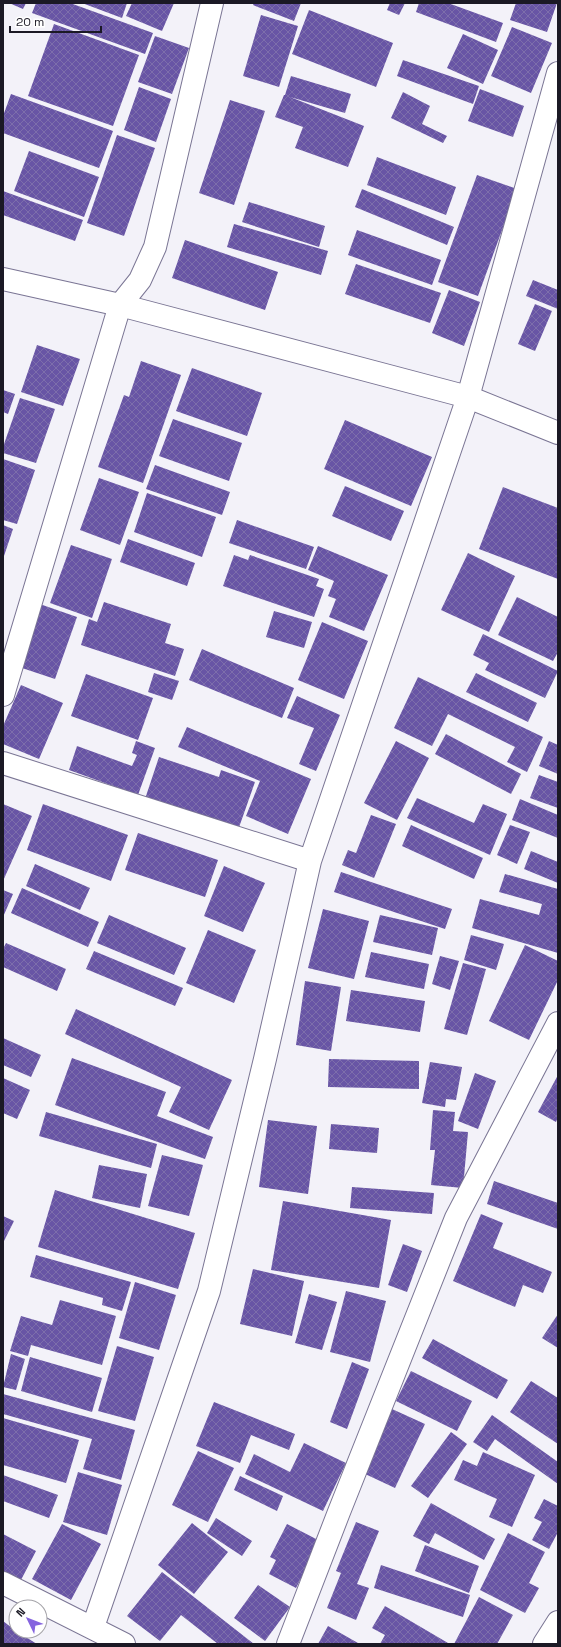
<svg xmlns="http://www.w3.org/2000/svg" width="561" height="1647" font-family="'Space Grotesk',sans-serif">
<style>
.building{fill:url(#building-cross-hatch)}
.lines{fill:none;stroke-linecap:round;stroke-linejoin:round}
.minor-casing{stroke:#7a7594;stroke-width:24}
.tertiary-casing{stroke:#7a7594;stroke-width:24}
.minor{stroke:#fff;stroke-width:22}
.tertiary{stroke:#fff;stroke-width:22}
</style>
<defs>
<pattern id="building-cross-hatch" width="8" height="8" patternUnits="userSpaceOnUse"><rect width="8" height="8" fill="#6855a5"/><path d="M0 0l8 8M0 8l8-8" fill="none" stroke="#7d6eab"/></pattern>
</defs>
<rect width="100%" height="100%" fill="#f3f2f9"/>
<path class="building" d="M9,3H26L23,9Z
M36,3H70L153,33L145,54L32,13Z
M82,3H127L122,18Z
M132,3H174L162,31L126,16Z
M254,3H301L294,21L253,5Z
M390,3H405L399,15L387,10Z
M419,3H448L503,23L496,42L416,12Z
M516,3H557L547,32L510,20Z
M309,10L393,43L376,87L292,54Z
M261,15L298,26L279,87L243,76Z
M54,24L139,55L113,126L28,96Z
M512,27L552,43L531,93L491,76Z
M463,34L498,50L483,84L447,68Z
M155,36L189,48L172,94L138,82Z
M403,60L479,86L473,104L397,76Z
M291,76L351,94L345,113L290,97L364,126L348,167L295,148L303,127L275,117L284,95H285Z
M139,87L171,99L156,142L124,130Z
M480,89L524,106L513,137L468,121Z
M403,92L430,106L422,124L447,136L443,143L391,118Z
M11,94L113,131L99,168L3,133V116Z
M230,100L265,111L234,205L199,193Z
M117,135L155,148L124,236L87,223Z
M29,151L99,177L84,217L14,191Z
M377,157L456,187L446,215L367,185Z
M477,175L517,189L478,296L438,282Z
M362,189L454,227L447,245L355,207Z
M3,191L83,220L75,241L3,215Z
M249,202L325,226L319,247L242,222Z
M234,224L328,251L321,275L227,247Z
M357,230L441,260L432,285L348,255Z
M185,240L278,272L265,310L172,278Z
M356,264L441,293L430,323L345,294Z
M533,280L558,290V309L526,296Z
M449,290L480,302L464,346L432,333Z
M535,304L552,311L535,351L518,344Z
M37,345L80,359L63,406L21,392Z
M141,361L181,375L143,483L98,467L124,395L129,397Z
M192,368L262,393L247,436L176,411Z
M3,390L15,394L8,414L3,412Z
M20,398L55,409L36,463L3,453V447Z
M173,419L242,443L229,481L159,456Z
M345,420L432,457L411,506L324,469Z
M3,459L35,470L17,524L3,520Z
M155,465L230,492L222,515L146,489Z
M99,478L139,492L120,545L80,530Z
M345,486L404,511L391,541L332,516Z
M503,487L558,508V579L479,549Z
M147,493L216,517L202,557L134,532Z
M237,520L314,547L306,569L229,543Z
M3,525L13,529L3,559Z
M128,539L195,563L187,586L120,562Z
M71,545L112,559L92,618L50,603Z
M318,546L388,575L364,631L329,617L336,599L328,596L334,581L308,570Z
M468,553L515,576L489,632L441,610Z
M234,555L248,560L250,555L319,579L316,586L324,589L314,617L223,586Z
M517,597L558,617V652L553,661L498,635Z
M34,602L77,617L55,679L13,665Z
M104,602L171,624L165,643L184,649L175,676L81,645L89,619L97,622Z
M274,611L312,622L304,648L266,637Z
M322,622L368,641L344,699L298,680Z
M483,634L558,671L545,698L485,670L489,663L473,655Z
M202,649L294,688L282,718L189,680Z
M154,673L179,681L172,700L148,692Z
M476,673L537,703L528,722L466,692Z
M86,674L153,698L138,740L71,716Z
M418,677L543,737L527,772L507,762L515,747L448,714L432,746L394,728Z
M21,685L63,703L39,759L3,744V726Z
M297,696L340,715L316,771L299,764L314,728L287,718Z
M187,727L311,779L288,834L246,816L260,781L178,747Z
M446,734L521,774L511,794L435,754Z
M136,741L155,748L138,795L69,770L77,746L132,766L137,755L132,753Z
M396,741L429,758L397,820L364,803Z
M549,741L558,745V774L539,766Z
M159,757L219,777L221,770L255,782L237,833L144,802Z
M539,775L558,782V808L530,798Z
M417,798L474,823L483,804L507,814L490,855L407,818Z
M520,799L558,815V838L512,820Z
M3,804L32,816L3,881Z
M43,804L128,835L111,881L27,850Z
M371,815L396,824L374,878L342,865L348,850L356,853Z
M411,825L483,858L474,879L402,846Z
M510,825L530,832L517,864L497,855Z
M138,833L218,860L205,897L125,870Z
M531,851L558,862V883L524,869Z
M35,864L90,888L80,910L26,886Z
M224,866L265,883L243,932L204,916Z
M341,872L452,909L445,929L334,892Z
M505,874L558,889V953L472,928L480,899L539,915L542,904L499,892Z
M22,888L99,922L88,947L11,913Z
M3,890L13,894L3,917Z
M323,909L369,921L354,979L308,968Z
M109,915L186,948L174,975L97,943Z
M380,915L438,928L432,955L373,942Z
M208,930L256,950L234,1003L186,983Z
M471,935L504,944L496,970L464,960Z
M6,943L66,969L57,991L3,967V949Z
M525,945L558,961V980L529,1040L489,1021Z
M94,951L183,988L175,1006L86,969Z
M371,952L429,964L424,989L365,977Z
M440,956L459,961L450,990L432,984Z
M463,963L486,969L467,1035L444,1029Z
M305,981L341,987L331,1051L296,1045Z
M351,990L425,1001L420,1032L346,1021Z
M76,1009L232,1080L209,1130L169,1112L181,1087L65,1034Z
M3,1038L41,1055L31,1077L3,1065Z
M72,1058L166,1092L157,1116L213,1137L205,1159L55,1105Z
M329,1059L419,1061V1089L328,1087Z
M430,1062L462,1067L456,1100L446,1099L445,1107L422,1103Z
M475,1073L496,1081L478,1129L458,1121Z
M558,1075V1117L556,1122L538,1112Z
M3,1078L30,1090L17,1119L3,1113Z
M433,1110L455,1112L453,1131L468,1132L463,1188L431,1185L435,1150H430Z
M46,1112L157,1144L151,1168L39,1136Z
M268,1120L317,1126L308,1194L259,1187Z
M331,1124L379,1128L377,1153L329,1149Z
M162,1155L203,1165L189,1216L148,1206Z
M99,1165L147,1174L140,1208L92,1198Z
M494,1181L558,1203V1229L487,1204Z
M352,1187L434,1193L432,1214L350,1208Z
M55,1190L195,1233L178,1289L38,1247Z
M283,1201L391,1220L379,1288L271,1270Z
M481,1214L503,1223L493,1248L552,1272L543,1293L523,1285L515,1307L453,1281Z
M3,1216L14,1221L3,1243Z
M403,1244L422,1251L407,1292L388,1285Z
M36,1255L131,1282L122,1311L102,1305L103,1298L30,1277Z
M253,1269L304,1281L292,1336L240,1324Z
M135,1282L176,1295L159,1350L119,1338Z
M346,1291L386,1301L370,1362L330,1352Z
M309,1294L337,1302L322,1350L295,1343Z
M60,1300L116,1316L102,1365L31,1345L28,1356L10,1351L21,1316L52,1325Z
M558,1314V1348L542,1338Z
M433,1339L508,1380L497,1399L422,1358Z
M117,1346L154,1357L135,1421L98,1411Z
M11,1354L25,1359L16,1390L3,1387Z
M30,1357L102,1378L92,1412L21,1391Z
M352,1362L369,1369L347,1429L330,1422Z
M411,1371L472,1401L457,1431L396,1401Z
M531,1381L558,1398V1444L510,1412Z
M3,1394L135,1430L121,1480L83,1469L92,1439L3,1414Z
M214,1402L295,1434L289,1450L251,1435L240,1463L196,1446Z
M392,1409L425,1424L395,1488L363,1473Z
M492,1415L558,1462V1484L495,1439L487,1451L473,1442Z
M3,1418L79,1440L66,1483L3,1465Z
M451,1432L467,1444L428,1498L411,1486Z
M304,1443L346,1463L323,1511L245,1474L254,1454L290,1472Z
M198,1451L234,1468L208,1522L172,1505Z
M483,1452L535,1475L512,1527L489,1517L497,1499L454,1480L463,1460L477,1466Z
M78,1472L122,1485L107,1535L63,1522Z
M3,1475L58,1495L49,1518L3,1501Z
M240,1476L283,1496L277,1511L234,1490Z
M544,1499L558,1506V1532L549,1549L532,1540L542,1522L534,1518Z
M431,1503L495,1539L484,1560L435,1533L429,1544L413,1536Z
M216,1518L252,1541L242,1556L207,1533Z
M356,1522L379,1531L357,1584L369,1588L356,1620L327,1608L341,1573L336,1571Z
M192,1523L228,1552L194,1594L158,1565Z
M62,1524L101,1544L71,1600L32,1579Z
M287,1524L320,1541L296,1588L269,1574L276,1560L270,1557Z
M508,1533L545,1552L529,1583L539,1588L525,1613L480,1590Z
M3,1534L36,1551L21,1580L3,1571Z
M425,1545L479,1566L469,1593L415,1571Z
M381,1565L470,1595L463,1617L374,1588Z
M162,1572L254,1644H218L181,1615L160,1641L127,1616Z
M258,1585L290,1607L265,1641L234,1618Z
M479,1597L513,1615L497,1644H454Z
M385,1606L448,1643L447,1644H380L385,1635L372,1628Z
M3,1621L16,1631L37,1644H3Z
M328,1626L358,1643V1644H318Z"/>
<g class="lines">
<defs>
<path id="minor" d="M3,695L120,305L140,280L155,247L212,3
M3,763L310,861
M3,1583L124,1644
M93,1627L209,1291L265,1059L310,861L468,397L558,73
M288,1644L339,1512L456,1218L558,1023
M544,1644L558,1622"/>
<path id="tertiary" d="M3,279L120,305L468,397L558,433"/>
</defs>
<use href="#minor" class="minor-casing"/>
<use href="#tertiary" class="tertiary-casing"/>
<use href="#minor" class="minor"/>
<use href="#tertiary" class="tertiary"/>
</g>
<rect width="561" height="1647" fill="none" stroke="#1b1925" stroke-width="8"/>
<g transform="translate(28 1619) rotate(313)"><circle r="19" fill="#ffffff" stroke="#a4a3a8"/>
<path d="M0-3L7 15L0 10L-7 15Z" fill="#8564df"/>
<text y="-6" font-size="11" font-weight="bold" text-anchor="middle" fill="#1b1925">N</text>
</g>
<path d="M10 26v6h91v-6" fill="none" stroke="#1b1925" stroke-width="2"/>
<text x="16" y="26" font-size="12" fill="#1b1925" stroke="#ffffff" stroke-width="3" paint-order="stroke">20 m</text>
</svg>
